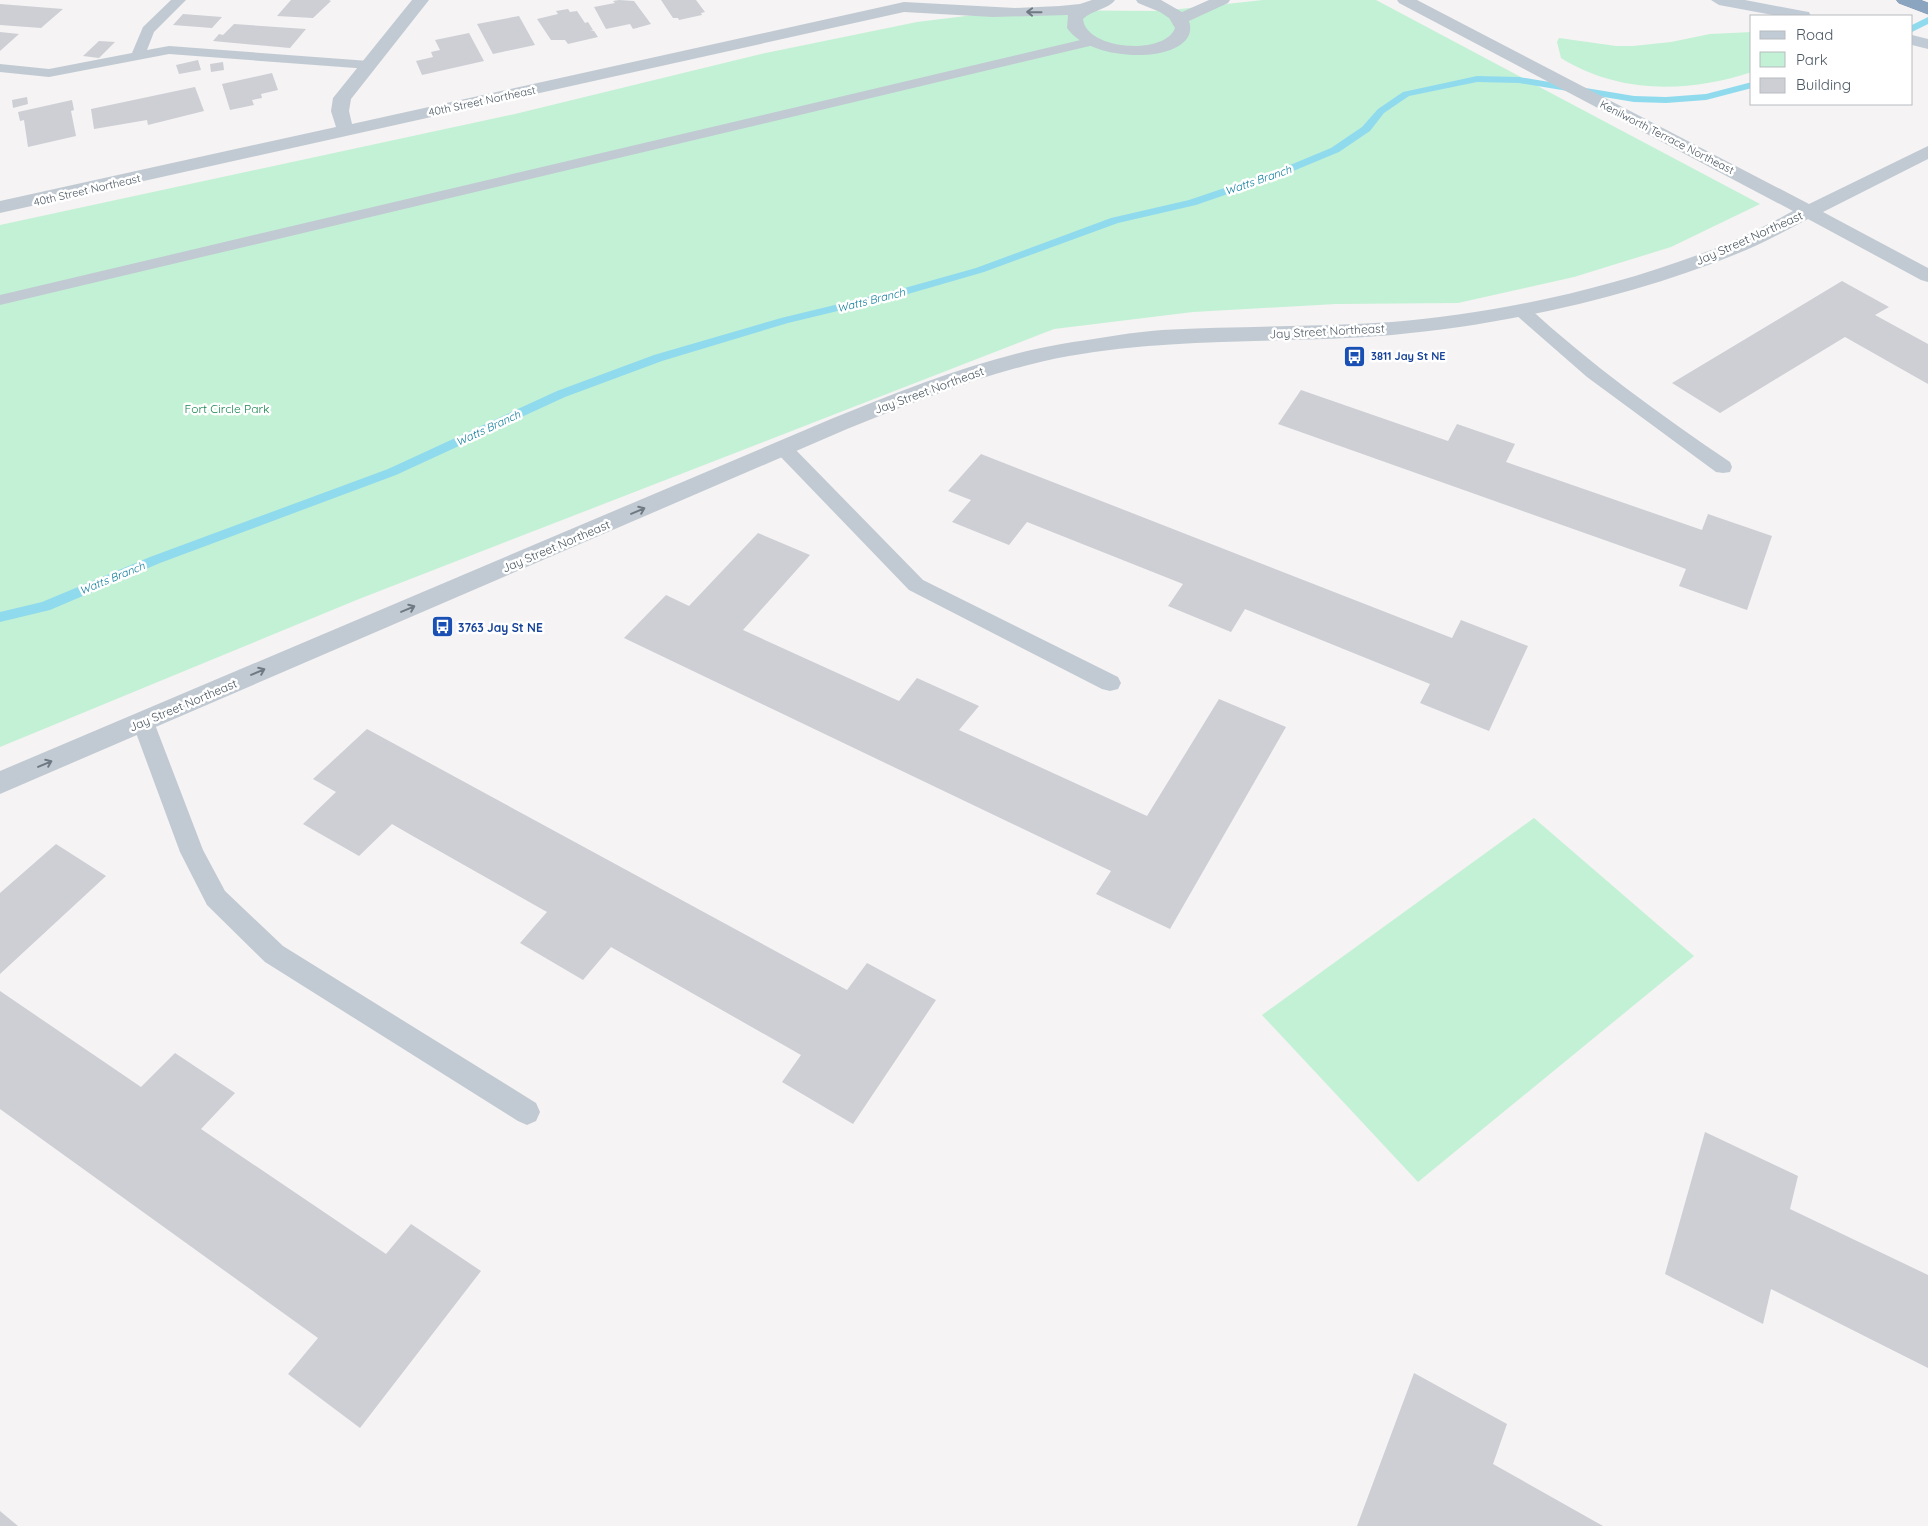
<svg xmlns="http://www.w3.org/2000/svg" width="1928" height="1526" font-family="Quicksand,sans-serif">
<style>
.green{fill:#c3f1d5}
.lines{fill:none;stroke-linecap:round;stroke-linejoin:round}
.stream{fill:#90daee;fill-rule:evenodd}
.building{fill:#cdcfd5}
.highway-casing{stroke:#7690ad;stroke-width:1}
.lane{fill:#c1cad2;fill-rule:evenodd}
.street{fill:#c1cad2;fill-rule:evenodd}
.secondary{fill:#c1cbd6;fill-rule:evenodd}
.highway{fill:#8ba5c1;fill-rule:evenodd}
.oneway{stroke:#6e7983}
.labels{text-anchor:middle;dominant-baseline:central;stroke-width:5;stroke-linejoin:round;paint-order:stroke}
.far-street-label{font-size:11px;fill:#4a5661;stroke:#fff}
.far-water-label{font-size:11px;font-style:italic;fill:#0c7c9b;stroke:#fff}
.far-transit-label{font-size:11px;font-weight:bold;fill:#164399;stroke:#fff;text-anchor:start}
.street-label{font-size:12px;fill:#4a5661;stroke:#fff}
.park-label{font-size:12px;fill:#17864f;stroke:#fff}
.transit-label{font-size:12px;font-weight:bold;fill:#164399;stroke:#fff;text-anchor:start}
</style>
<rect width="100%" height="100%" fill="#f5f3f3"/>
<path class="green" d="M1263,0H1376L1760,204L1671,247L1574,277L1458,303L1336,304L1193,312L1054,329L359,599L0,747V225L515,114L761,54L917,22L1015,10L1162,11Z
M1752,32V72C1688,93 1619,94 1561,58L1557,42L1559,38L1616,46H1633L1671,42L1710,34Z
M1534,818L1694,956L1418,1182L1262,1015Z"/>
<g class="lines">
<path class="stream" d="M1928,17V24L1912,32V25Z
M1477,76L1519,77L1634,96L1666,97L1706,94L1752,82V88L1706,100L1666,103L1634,102L1519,83L1477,82L1409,96L1384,113L1370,131L1339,152L1286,174L1196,205L1118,223L984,272L908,294L788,323L662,361L565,397L396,475L160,563L50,610L0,622V612L42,602L150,557L388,469L557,391L654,355L781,318L901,289L976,268L1111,218L1189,200L1278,170L1331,148L1362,127L1378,109L1403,92Z"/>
</g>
<path class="building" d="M291,0H329L331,1L313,18L277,16Z
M619,0L634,1L651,24L633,29L630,24L606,29L594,7L615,3L613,1Z
M661,0H696L705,12L701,13L702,15L679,20L678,18H673Z
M0,4L63,9L41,28L0,25Z
M568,9L570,12L577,11L585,23L588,22L593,30H590L594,31L598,37L568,44L565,40H551L537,19L558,14L556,11Z
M183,14L222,17L212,28L173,25Z
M519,16L535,45L493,54L477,24Z
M234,24L306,29L290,48L213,41L219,34L223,35Z
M0,32L19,34L0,51Z
M469,33L484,61L422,75L416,61L433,57L431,52L440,50L435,40Z
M99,41L115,42L99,58L83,56Z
M198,60L201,70L179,74L176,65Z
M223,62L224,70L211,72L210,64Z
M272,73L278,90L261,94L262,98L252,100L254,105L230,110L222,84Z
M195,87L204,111L148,125L147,120L94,129L91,109Z
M27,97L28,104L13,108L12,100Z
M72,100L74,110L71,111L76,136L28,147L24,120L20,121L18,112Z
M1842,281L1889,307L1875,315L1928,344V384L1845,337L1720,413L1672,383Z
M1301,390L1448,441L1457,424L1515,444L1506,462L1702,530L1708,514L1772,536L1747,610L1679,586L1686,569L1278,424Z
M981,454L1452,638L1461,620L1528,646L1489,731L1420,703L1430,684L1245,609L1231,632L1168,606L1183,584L1027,522L1009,545L952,522L971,500L948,491Z
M758,533L810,555L743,630L899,701L917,678L979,706L959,730L1147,816L1219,699L1286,727L1170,929L1096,894L1111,871L624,638L666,595L689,606Z
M367,729L847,990L867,963L936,1000L853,1124L782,1082L801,1055L611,947L583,980L520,943L547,912L411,835L392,824L359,856L303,824L336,792L313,779Z
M56,844L106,876L0,974V893Z
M0,991L141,1087L175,1053L235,1093L201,1129L386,1254L411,1224L481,1271L360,1428L288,1374L318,1338L0,1109Z
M1705,1132L1798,1176L1790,1209L1928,1275V1368L1771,1289L1763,1324L1665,1274Z
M1414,1373L1507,1424L1493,1464L1603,1526H1357Z
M0,1511L18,1526H0Z"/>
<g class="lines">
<defs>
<path id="highway" d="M1897,0H1920L1928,3V14L1899,3Z"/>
</defs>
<use href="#highway" class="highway-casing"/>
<path class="lane" d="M171,0H186L154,32L147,50L169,46L369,61L376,65L369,69L169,54L49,77L0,72V64L49,69L132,53L143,27Z
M1089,38L1096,42L1094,45L0,305V295Z
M1521,305L1527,306C1590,364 1659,414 1730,462L1732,467L1730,472L1723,473L1716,472L1587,377L1515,314L1512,310L1515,306Z
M783,442L790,444L923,580L1118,677L1121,683L1118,689L1110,691L1102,689L909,590L776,452L774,448L776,444Z
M143,713L151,716L154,722L203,850L225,891L283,946L536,1103L540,1112L536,1121L527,1125L518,1121L265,962L207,905L180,852L132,722L135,716Z"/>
<path class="street" d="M412,0H429L351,99L349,111L352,124L904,2L1015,8L1060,6L1080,4L1092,0H1115C1109,9 1092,10 1083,19C1086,50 1165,56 1175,28L1169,18L1160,12L1138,3L1136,0H1161L1182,12L1209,0H1230L1228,3L1189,21C1203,63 1094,67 1067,28L1068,15L993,17L904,12L0,213V201L336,127L331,111L333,98Z
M1397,0H1417L1809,204L1928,146V159L1823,212L1928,268V282L1921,280L1808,219C1787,230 1767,241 1746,250C1640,295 1506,325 1392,335C1285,344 1176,337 1069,356C992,370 920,400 847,429L0,794V771L831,419C910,387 989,355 1073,342C1102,338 1133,332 1162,330C1239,326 1315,327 1392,322C1504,313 1627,285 1731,242C1752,233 1773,222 1793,211L1399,3Z"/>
<path class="secondary" d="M1711,0H1745L1803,11L1809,12L1811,16H1778L1719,5Z
M1912,35L1928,39V49L1912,45Z"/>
<use href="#highway" class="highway"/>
</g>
<defs><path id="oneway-shaft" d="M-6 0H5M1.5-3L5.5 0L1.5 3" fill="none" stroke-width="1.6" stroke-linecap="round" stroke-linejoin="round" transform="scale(1.25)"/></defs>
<g class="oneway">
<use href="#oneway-shaft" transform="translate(1034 12) rotate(-179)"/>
<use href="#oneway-shaft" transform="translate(638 511) rotate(-23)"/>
<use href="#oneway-shaft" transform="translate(408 609) rotate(-23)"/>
<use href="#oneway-shaft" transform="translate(258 672) rotate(-23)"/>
<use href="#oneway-shaft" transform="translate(45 764) rotate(-23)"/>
</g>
<defs>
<symbol id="bus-square" viewBox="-11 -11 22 22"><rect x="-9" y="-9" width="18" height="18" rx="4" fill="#1a4fb4" stroke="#fff"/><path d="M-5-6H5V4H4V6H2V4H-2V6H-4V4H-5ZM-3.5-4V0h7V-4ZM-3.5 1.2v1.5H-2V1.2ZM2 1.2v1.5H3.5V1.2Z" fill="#fff"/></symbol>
</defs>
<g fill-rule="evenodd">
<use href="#bus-square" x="1342" y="344" width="25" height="25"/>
<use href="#bus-square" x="430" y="614" width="25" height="25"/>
</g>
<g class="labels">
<g class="far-street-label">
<text transform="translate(482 101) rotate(-12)">40th Street Northeast</text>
<text transform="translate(1667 137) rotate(27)">Kenilworth Terrace Northeast</text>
<text transform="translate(87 190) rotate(-13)">40th Street Northeast</text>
</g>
<g class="far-water-label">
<text transform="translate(1258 180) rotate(-19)">Watts Branch</text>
<text transform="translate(871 300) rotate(-14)">Watts Branch</text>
<text transform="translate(488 428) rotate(-25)">Watts Branch</text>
<text transform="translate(112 578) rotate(-22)">Watts Branch</text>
</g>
<g class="far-transit-label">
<text x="1371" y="356">3811 Jay St NE</text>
</g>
<g class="street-label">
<text transform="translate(1749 238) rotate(-24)">Jay Street Northeast</text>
<text transform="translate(1327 331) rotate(-3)">Jay Street Northeast</text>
<text transform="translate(929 390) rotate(-20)">Jay Street Northeast</text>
<text transform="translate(556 546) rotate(-23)">Jay Street Northeast</text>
<text transform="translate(183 705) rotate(-23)">Jay Street Northeast</text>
</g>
<g class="park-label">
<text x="227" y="408">Fort Circle Park</text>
</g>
<g class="transit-label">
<text x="458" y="627">3763 Jay St NE</text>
</g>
</g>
<rect x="1750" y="15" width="162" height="90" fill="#ffffff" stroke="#b7bbc0"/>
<rect x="1760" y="31" width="25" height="8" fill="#c1cbd6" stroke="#b7bbc0"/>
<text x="1796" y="40" font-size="15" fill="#4a5661">Road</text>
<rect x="1760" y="52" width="25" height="15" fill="#c3f1d5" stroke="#b7bbc0"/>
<text x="1796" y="65" font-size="15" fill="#4a5661">Park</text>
<rect x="1760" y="78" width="25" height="15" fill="#cdcfd5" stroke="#b7bbc0"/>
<text x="1796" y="90" font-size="15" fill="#4a5661">Building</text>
</svg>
